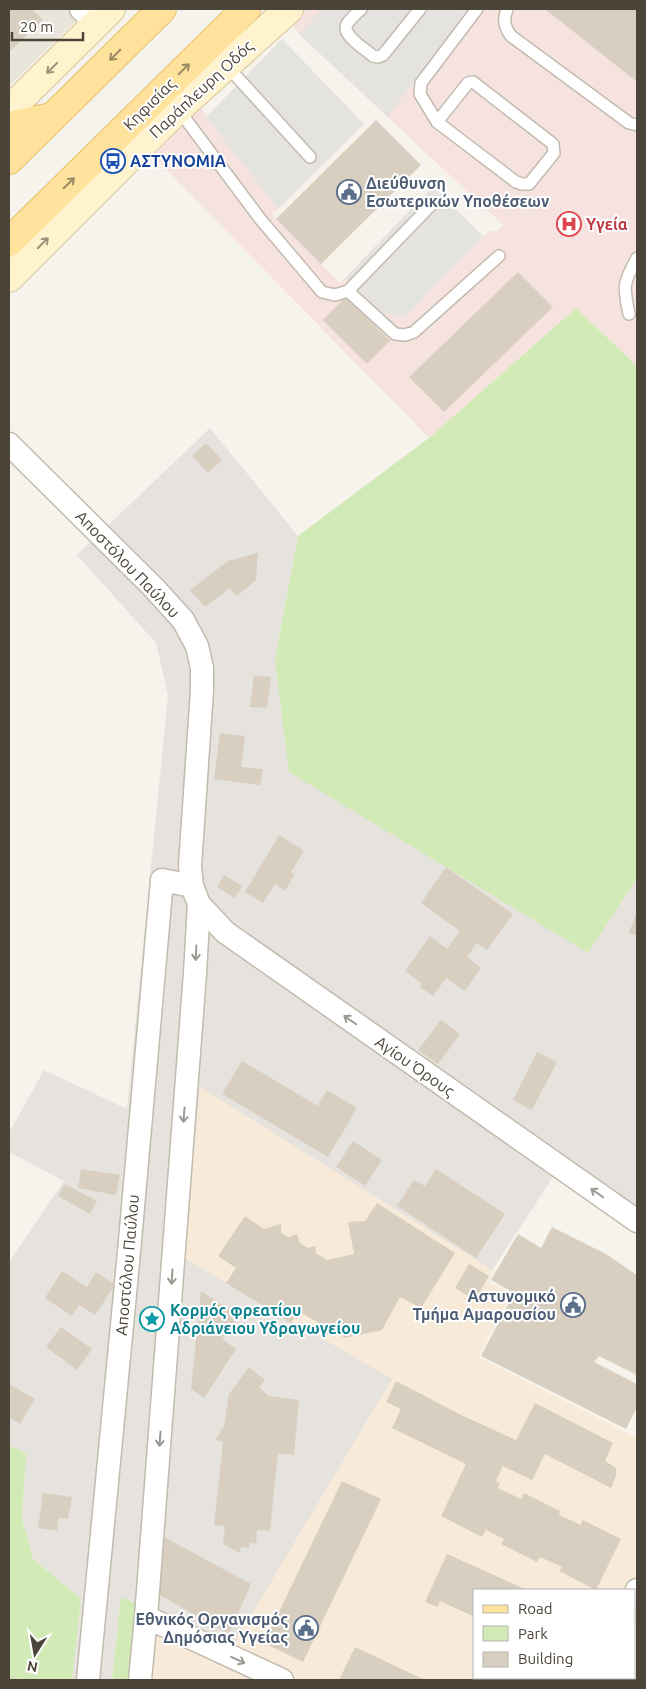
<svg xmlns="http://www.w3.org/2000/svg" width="646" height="1689" font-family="Ubuntu,sans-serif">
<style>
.residential{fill:#eae5da}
.commercial{fill:#f7ead8}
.industrial{fill:#e6e2dd}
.medical{fill:#f6e3e0}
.green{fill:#d2eab5}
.parking{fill:#e5e3e0}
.building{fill:#d8cfc1}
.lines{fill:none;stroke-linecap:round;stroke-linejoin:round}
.lane-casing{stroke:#c2bbae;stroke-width:14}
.street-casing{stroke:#c2bbae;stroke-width:25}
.secondary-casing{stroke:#d6c79b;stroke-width:30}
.primary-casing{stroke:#e6c16a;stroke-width:30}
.lane{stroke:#fff;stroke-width:11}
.street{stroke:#fff;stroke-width:22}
.secondary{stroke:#fff3cd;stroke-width:28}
.primary{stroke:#ffe39c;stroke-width:28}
.oneway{stroke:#9c8c66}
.oneway2{stroke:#9c937c}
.oneway3{stroke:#9c9892}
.labels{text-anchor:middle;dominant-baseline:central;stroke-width:4;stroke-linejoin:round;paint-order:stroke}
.street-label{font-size:16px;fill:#4b4439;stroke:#fff}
.transit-label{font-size:16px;font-weight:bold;fill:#164399;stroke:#fff;text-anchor:start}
.service-label{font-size:16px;font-weight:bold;fill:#4e5e75;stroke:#fff;text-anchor:end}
.health-label{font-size:16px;font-weight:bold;fill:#be3a42;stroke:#fff;text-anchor:start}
.culture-label{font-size:16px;font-weight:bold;fill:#0d838f;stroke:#fff;text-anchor:start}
</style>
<rect width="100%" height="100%" fill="#f6f3ec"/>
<path class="residential" d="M9,9H88L9,86Z"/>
<path class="commercial" d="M200,1086L492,1270L489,1282L511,1294L478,1357L637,1438V1621L635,1628V1590H475V1678H616L615,1680H135L184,1258Z"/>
<path class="industrial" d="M210,428L298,536L275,659L588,952L637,878V1232L555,1174L492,1270L200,1087L184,1258L392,1379L232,1647L121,1597L112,1680H72L81,1599L33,1559L22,1519L26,1454L9,1445V1262L64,1181L9,1152V1133L44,1070L127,1109L168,695L156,643L77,555Z"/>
<path class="medical" d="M303,9H637V366L576,308L429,438L154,157L184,118L199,106L278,209L272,214L276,219L340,283L345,278L385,314L406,316L483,236L490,230L496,232L503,225L299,34L289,22Z"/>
<path class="green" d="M576,308L637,366V878L588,953L289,772L275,659L298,536L429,438Z
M9,1445L26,1454L22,1519L33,1559L81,1599L72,1680H9Z
M121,1597L142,1606L135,1680H112Z"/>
<path class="parking" d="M322,9H468L388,117L299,34Z
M282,39L364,124L278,209L206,117Z
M433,186L483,236L406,316L385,314L345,278Z"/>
<path class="building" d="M9,9H32L43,20L9,52Z
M545,9H637V82Z
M376,120L421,165L321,264L276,219Z
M518,272L553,307L444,412L409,377Z
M346,297L390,341L367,364L323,320Z
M206,443L222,460L208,473L192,456Z
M258,553L256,580L237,596L230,588L205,607L190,590L228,561Z
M254,675L271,677L267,708L250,707Z
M220,733L245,736L241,767L263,769L260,785L214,779Z
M279,835L304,851L291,872L295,874L285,891L275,884L263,903L245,892Z
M446,867L513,914L487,950L477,943L467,957L481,968L465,991L446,978L433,996L420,987L422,984L405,971L430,936L447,949L460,931L421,903Z
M224,875L242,886L235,898L217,887Z
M637,911V936L629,933Z
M441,1020L460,1034L438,1064L418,1050Z
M537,1052L557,1062L532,1110L513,1100Z
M242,1061L318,1106L327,1090L357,1108L328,1157L222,1094Z
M353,1141L382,1160L365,1186L336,1167Z
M81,1169L120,1175L116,1195L78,1188Z
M436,1169L505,1214L476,1258L397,1206L414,1180L425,1186Z
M65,1184L97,1201L90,1214L58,1196Z
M377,1203L455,1253L421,1308L400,1297L382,1330L345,1338L298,1311L291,1323L226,1283L236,1268L218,1256L245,1216L264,1229L281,1224V1233L289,1237L297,1234L300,1243L308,1248L315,1246L316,1253L327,1260L354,1254L348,1222L365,1221Z
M552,1227L606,1254L637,1275V1375L599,1356L594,1362L637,1384V1407L626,1429L481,1356L514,1293L491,1280L518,1234L541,1248Z
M469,1264L489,1276L475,1300L455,1288Z
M62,1271L87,1287L96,1272L115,1285L95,1315L79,1305L72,1316L45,1298Z
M201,1291L239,1316L222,1339L236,1349L204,1398L191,1389Z
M61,1327L92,1349L77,1370L46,1347Z
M249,1367L265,1380L259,1387L269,1396L299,1400L294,1455L278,1453L270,1531L257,1530L256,1544L249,1542V1548L241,1547L240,1553L223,1544L225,1526L214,1525L223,1442L215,1440L224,1426L229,1394Z
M396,1381L463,1416L516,1440L535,1403L613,1443L605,1461L616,1468V1476L611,1488L545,1454L532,1480L503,1466L496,1481L500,1483L498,1488L521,1499L524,1493L560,1511L559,1515L581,1525L583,1520L621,1539L596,1590L559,1571L562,1567L540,1557L537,1562L501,1544L504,1539L486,1530L482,1537L441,1516L466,1464L392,1428L401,1409L386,1402Z
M9,1384L35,1399L20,1424L9,1417Z
M342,1481L381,1499L303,1662L264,1643Z
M43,1493L72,1497L68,1519L58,1518L57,1531L38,1528Z
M162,1536L251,1584L229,1634L158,1594Z
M447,1554L527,1590H475V1617L440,1601L438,1607L425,1602Z
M355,1647L425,1680H339Z"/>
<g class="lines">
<defs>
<path id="lane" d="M361,9C357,13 351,18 347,24C341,35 365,49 373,56L378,57L383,55L420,9
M507,9C503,20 504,26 511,36L629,123L637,125
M226,65L310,157
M178,109L261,220L322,292L335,295L348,291L433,203
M437,122L468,83L473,82L553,144L554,153L529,184H522L516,182L437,122L420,94L421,83L477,9
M348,291L395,334L405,335L414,332L499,256
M629,314C623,286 623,283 637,258"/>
<path id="street" d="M81,9L96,24
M9,444L154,588L183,620L197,646L202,668V690L190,866L192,886L199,904L195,973L146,1617L140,1680
M199,904L225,932L637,1221
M635,1596L637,1590
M146,1617L282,1680
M88,1680L129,1252L162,880L192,886
M600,1680L601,1678"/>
<path id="secondary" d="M9,110L111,9
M9,278L178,109L289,9"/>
<path id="primary" d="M9,126L52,117
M9,160L162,9
M9,242L246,9"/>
</defs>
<use href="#lane" class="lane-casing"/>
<use href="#street" class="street-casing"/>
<use href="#secondary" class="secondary-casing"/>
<use href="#primary" class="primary-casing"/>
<use href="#lane" class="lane"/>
<use href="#street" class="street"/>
<use href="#secondary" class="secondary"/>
<use href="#primary" class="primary"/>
</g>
<defs><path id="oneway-shaft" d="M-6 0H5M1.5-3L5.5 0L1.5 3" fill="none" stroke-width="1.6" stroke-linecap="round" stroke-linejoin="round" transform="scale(1.25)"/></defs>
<g class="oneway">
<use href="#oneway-shaft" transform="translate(115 55) rotate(135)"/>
<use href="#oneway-shaft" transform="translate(184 69) rotate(-45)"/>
<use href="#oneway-shaft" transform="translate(69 183) rotate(-44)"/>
</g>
<g class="oneway2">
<use href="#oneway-shaft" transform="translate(52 68) rotate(135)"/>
<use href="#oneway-shaft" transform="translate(43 243) rotate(-45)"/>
</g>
<g class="oneway3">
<use href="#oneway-shaft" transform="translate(196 953) rotate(93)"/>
<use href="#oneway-shaft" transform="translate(350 1020) rotate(-145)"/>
<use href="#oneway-shaft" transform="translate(184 1115) rotate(94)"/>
<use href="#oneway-shaft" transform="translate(597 1193) rotate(-145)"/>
<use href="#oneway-shaft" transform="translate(172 1277) rotate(94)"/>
<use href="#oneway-shaft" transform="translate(160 1439) rotate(94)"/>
<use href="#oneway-shaft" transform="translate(238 1660) rotate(25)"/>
</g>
<defs>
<symbol id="bus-ring" viewBox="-11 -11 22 22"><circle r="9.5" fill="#fff" stroke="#1a4fb4" stroke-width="1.5"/><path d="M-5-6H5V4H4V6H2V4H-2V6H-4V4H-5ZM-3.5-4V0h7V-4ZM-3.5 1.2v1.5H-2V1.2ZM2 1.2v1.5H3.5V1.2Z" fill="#1a4fb4"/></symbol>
<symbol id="civic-ring" viewBox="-11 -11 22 22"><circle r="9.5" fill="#fff" stroke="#5c6f8a" stroke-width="1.5"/><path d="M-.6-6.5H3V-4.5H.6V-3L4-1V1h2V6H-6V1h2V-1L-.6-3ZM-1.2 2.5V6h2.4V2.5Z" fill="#5c6f8a"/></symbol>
<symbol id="hospital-ring" viewBox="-11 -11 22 22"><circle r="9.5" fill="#fff" stroke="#e0444e" stroke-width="1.5"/><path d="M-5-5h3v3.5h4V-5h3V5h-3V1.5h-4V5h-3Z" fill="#e0444e"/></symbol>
<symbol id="sight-ring" viewBox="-11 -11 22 22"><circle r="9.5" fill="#fff" stroke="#0f9aa8" stroke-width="1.5"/><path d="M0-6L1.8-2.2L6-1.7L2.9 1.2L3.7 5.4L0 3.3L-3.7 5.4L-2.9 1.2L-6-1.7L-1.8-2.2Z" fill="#0f9aa8"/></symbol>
</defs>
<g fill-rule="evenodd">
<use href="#bus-ring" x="99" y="147" width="28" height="28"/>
<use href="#civic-ring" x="335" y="178" width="28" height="28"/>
<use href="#hospital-ring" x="555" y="210" width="28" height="28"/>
<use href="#civic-ring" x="559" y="1291" width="28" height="28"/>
<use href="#sight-ring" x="138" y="1305" width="28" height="28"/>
<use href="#civic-ring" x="292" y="1614" width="28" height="28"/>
</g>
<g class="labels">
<g class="street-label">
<text transform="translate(201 89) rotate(-43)">Παράπλευρη Οδός</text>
<text transform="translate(149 104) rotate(-45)">Κηφισίας</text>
<text transform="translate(128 564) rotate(46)">Αποστόλου Παύλου</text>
<text transform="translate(415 1066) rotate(35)">Αγίου Όρους</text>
<text transform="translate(127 1265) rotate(-85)">Αποστόλου Παύλου</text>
</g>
<g class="transit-label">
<text x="130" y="161">ΑΣΤΥΝΟΜΙΑ</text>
</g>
<g class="service-label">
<text x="366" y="183" text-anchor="start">Διεύθυνση<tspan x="366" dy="18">Εσωτερικών Υποθέσεων</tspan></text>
<text x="556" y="1296">Αστυνομικό<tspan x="556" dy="18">Τμήμα Αμαρουσίου</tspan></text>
<text x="288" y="1619">Εθνικός Οργανισμός<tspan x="288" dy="18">Δημόσιας Υγείας</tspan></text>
</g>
<g class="health-label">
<text x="586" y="224">Υγεία</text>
</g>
<g class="culture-label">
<text x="170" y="1310">Κορμός φρεατίου<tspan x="170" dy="18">Αδριάνειου Υδραγωγείου</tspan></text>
</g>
</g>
<rect width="646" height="1689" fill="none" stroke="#4b4439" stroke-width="20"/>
<rect x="473" y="1589" width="162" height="90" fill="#ffffff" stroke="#b7b4b0"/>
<rect x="483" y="1605" width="25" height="8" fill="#ffe39c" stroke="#b7b4b0"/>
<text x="518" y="1614" font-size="15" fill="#4b4439">Road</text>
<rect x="483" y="1626" width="25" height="15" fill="#d2eab5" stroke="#b7b4b0"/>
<text x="518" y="1639" font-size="15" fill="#4b4439">Park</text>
<rect x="483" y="1652" width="25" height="15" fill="#d8cfc1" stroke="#b7b4b0"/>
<text x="518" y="1664" font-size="15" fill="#4b4439">Building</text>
<g transform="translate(35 1654) rotate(191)" stroke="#ffffff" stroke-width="4" paint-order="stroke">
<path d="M0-4L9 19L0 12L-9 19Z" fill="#4b4439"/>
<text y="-8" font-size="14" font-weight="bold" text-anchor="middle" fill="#4b4439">N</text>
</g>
<path d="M12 32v8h71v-8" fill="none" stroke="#4b4439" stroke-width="2.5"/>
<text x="20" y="32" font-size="15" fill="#4b4439" stroke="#ffffff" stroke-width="4" paint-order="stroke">20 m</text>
</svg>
